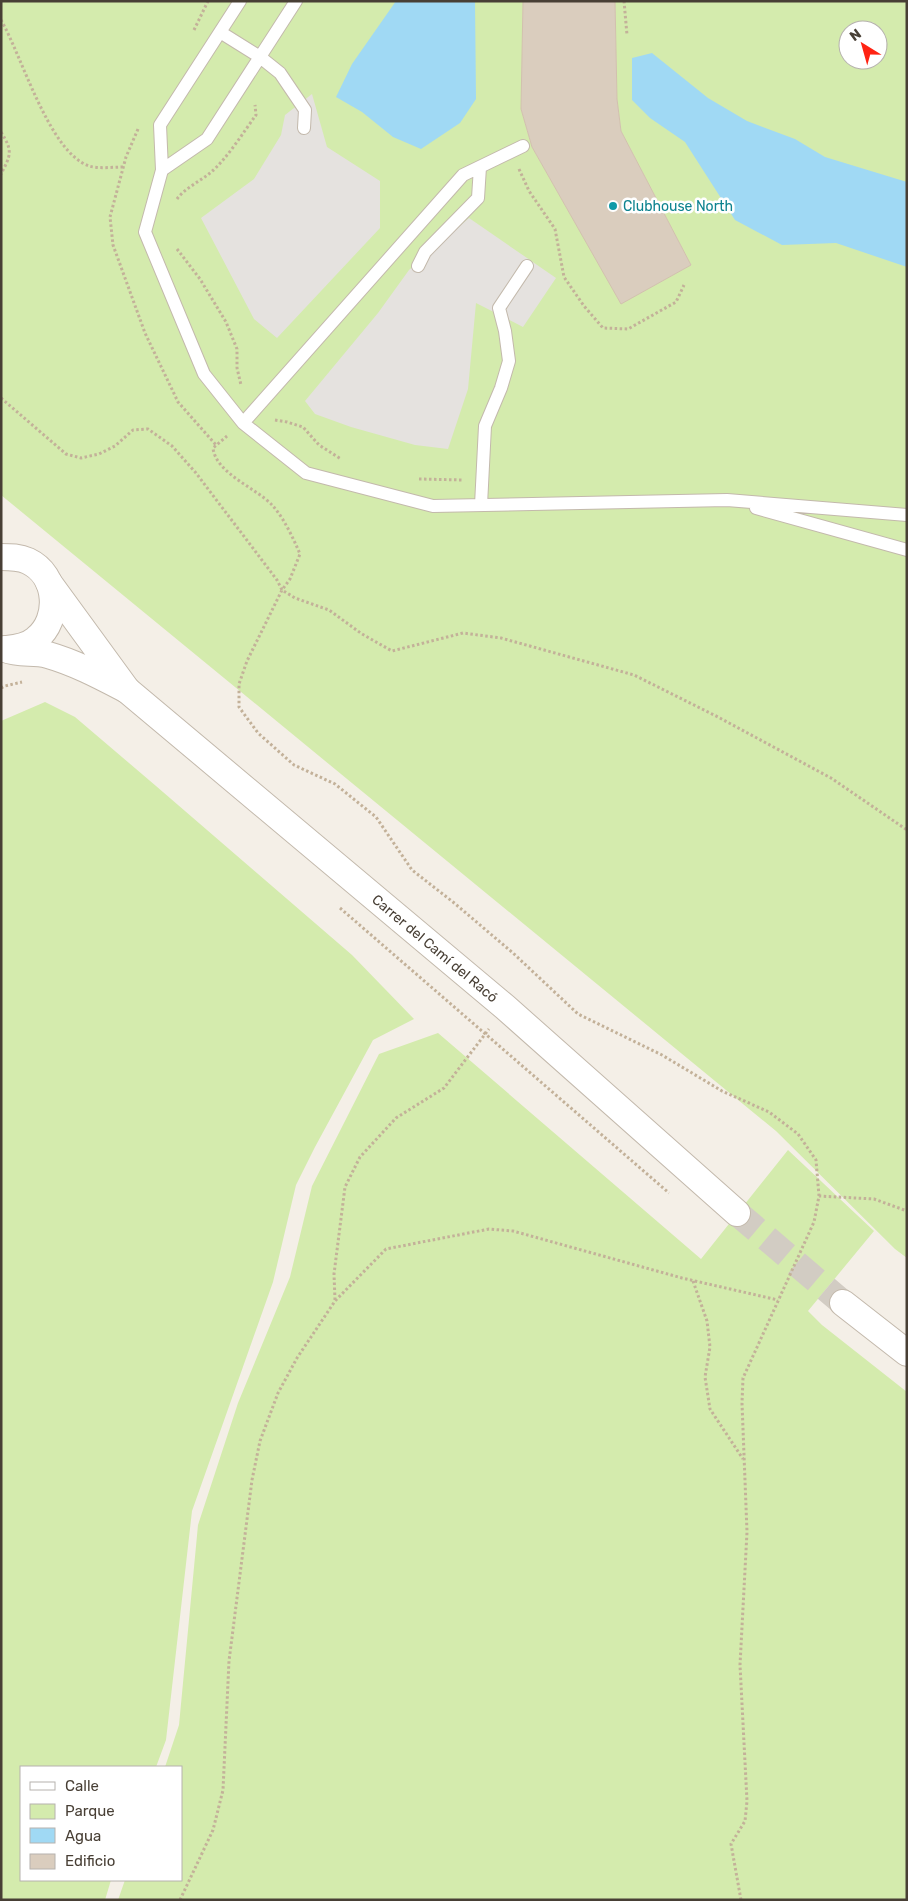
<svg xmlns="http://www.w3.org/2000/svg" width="908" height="1901" font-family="Rubik,sans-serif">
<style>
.green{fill:#d4ebad;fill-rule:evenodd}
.parking{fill:#e5e2df}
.water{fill:#a0d9f4}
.building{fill:#dacdbe;stroke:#d2c1ae}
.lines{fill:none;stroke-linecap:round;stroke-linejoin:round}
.minor-tunnel{stroke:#d2ccc3;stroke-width:26;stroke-dasharray:26 13;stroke-linecap:butt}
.service-casing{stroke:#c3b9ac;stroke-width:14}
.minor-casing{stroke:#c3b9ac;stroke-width:28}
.path{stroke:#c3b199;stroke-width:3;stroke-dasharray:2.5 2.5;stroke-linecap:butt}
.service{stroke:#fff;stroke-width:12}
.minor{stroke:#fff;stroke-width:26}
.culture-dot{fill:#0f9aa8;stroke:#fff;stroke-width:2}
.labels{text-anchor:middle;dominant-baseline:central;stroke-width:5;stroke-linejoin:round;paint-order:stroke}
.culture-label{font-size:14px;fill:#0d838f;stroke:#fff;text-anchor:start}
.street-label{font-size:14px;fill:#483f35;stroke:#fff}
</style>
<rect width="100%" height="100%" fill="#f4efe7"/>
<path class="green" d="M1,1H523L521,109L532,147L621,303L691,265L621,131L617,99L615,1H907V1258L895,1249L776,1131L1,495ZM848,30H878V60H848Z
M45,702L75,717L156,786L352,955L414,1019L373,1040L315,1147L296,1185L273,1282L192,1511L166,1740L156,1767H21V1880H111L105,1900H1V721Z
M438,1033L701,1259L788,1150L874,1231L808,1311L822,1325L907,1392V1900H118L125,1880H181V1767H165L179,1725L198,1525L238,1403L290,1277L312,1186L379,1054Z"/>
<path class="parking" d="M312,94L327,147L380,181V228L277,338L254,319L201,218L254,179L281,135L285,115Z
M469,218L556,278L523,327L476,303L468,389L448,449L415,445L351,427L315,414L305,401L378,313L409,270Z"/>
<path class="water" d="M396,1H475L476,99L460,123L421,149L393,137L362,112L336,97L352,64Z
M652,53L708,98L747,121L795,139L825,157L907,182V267L836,243L782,245L735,220L685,142L650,118L632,100V58Z"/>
<path class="building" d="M523,1H615L617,99L621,131L691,265L621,304L532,147L521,109Z"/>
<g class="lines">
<path class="minor-tunnel" d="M737,1213L843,1303"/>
<defs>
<path id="service" d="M240,1L160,125L162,170L207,139L296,1
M220,32L260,57L280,73L305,110L304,128
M162,170L145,232L204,374L243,423L306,473L433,506L727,500L907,515
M418,266L425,252L478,198L480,167
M243,423L463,175L523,146
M481,505L485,426L501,388L509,361L505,331L499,308L527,266
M756,508L907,550"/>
<g id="minor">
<path d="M1,557C11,557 19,557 28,561C58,575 61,619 36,639C28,646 17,648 7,649"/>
<path d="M5,649C19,655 34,651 48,655C76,663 102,677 127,690L49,583"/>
<path id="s1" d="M127,690L505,1007L737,1213"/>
<path d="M843,1303L907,1353"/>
</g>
</defs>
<use href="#service" class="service-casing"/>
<use href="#minor" class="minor-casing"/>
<path class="path" d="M624,1L627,35
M1,20C22,56 49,152 89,166C99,169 113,167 124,167
M194,30L208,1
M138,129L126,157L110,217L113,245L145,333L178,402L216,445
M1,132C13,151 11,155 1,174
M519,169L529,191L555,229L564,277L584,306L603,328L628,329L676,302L684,285
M177,199C185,188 199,182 210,173C226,160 243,133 256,115L255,105
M177,249L200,279L226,322L237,349V368L241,385
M1,398L66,454L81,458L99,454L115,446L133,430L148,429L172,446L196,473L277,580L282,590L290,579L300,554C293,538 285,520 273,506C257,488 216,474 213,448L227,436
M275,420L287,422L303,427L319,445L341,459
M419,479L463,480
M1,688L5,686L22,682
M340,908L669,1193
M819,1196L816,1160L798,1134L769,1112L722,1091L662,1055L578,1014L513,953L453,902L412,870L376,817L335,784L294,765L258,733L239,707V684L247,661L282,590L295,598L329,610L362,634L392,651L463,633L501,638L634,675L718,717L831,778L907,830
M693,1281L707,1321L710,1347L705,1377L710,1409L743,1459
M335,1300L334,1274L345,1187L360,1157L396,1118L444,1088L489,1029
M180,1900L213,1830L223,1790L229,1661L252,1480L260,1441L278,1393L297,1358L335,1301L386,1249L489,1229L513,1231L682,1278L778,1300
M741,1900L731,1844L745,1821L747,1801L740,1665L747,1532L742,1403L743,1378L814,1222L819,1196L874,1199L907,1211"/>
<use href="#service" class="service"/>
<use href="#minor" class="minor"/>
</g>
<circle class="culture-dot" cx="613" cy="206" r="5"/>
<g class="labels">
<g class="culture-label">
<text x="623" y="206">Clubhouse North</text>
</g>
<g class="street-label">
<text stroke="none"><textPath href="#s1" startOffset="402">Carrer del Camí del Racó</textPath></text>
</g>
</g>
<rect width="908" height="1901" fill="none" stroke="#483f35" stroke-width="5"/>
<rect x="20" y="1766" width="162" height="115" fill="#ffffff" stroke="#b6b2ae"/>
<rect x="30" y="1782" width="25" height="8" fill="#ffffff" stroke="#b6b2ae"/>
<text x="65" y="1791" font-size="15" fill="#483f35">Calle</text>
<rect x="30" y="1804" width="25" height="15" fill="#d4ebad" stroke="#b6b2ae"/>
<text x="65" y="1816" font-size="15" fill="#483f35">Parque</text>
<rect x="30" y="1828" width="25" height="15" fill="#a0d9f4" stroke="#b6b2ae"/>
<text x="65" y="1841" font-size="15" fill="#483f35">Agua</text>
<rect x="30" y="1854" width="25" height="15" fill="#dacdbe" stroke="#b6b2ae"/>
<text x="65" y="1866" font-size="15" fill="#483f35">Edificio</text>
<g transform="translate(863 45) rotate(323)"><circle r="24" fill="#ffffff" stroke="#b6b2ae"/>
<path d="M0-4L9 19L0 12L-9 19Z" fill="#ff2313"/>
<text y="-8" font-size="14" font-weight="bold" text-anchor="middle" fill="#483f35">N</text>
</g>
</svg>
